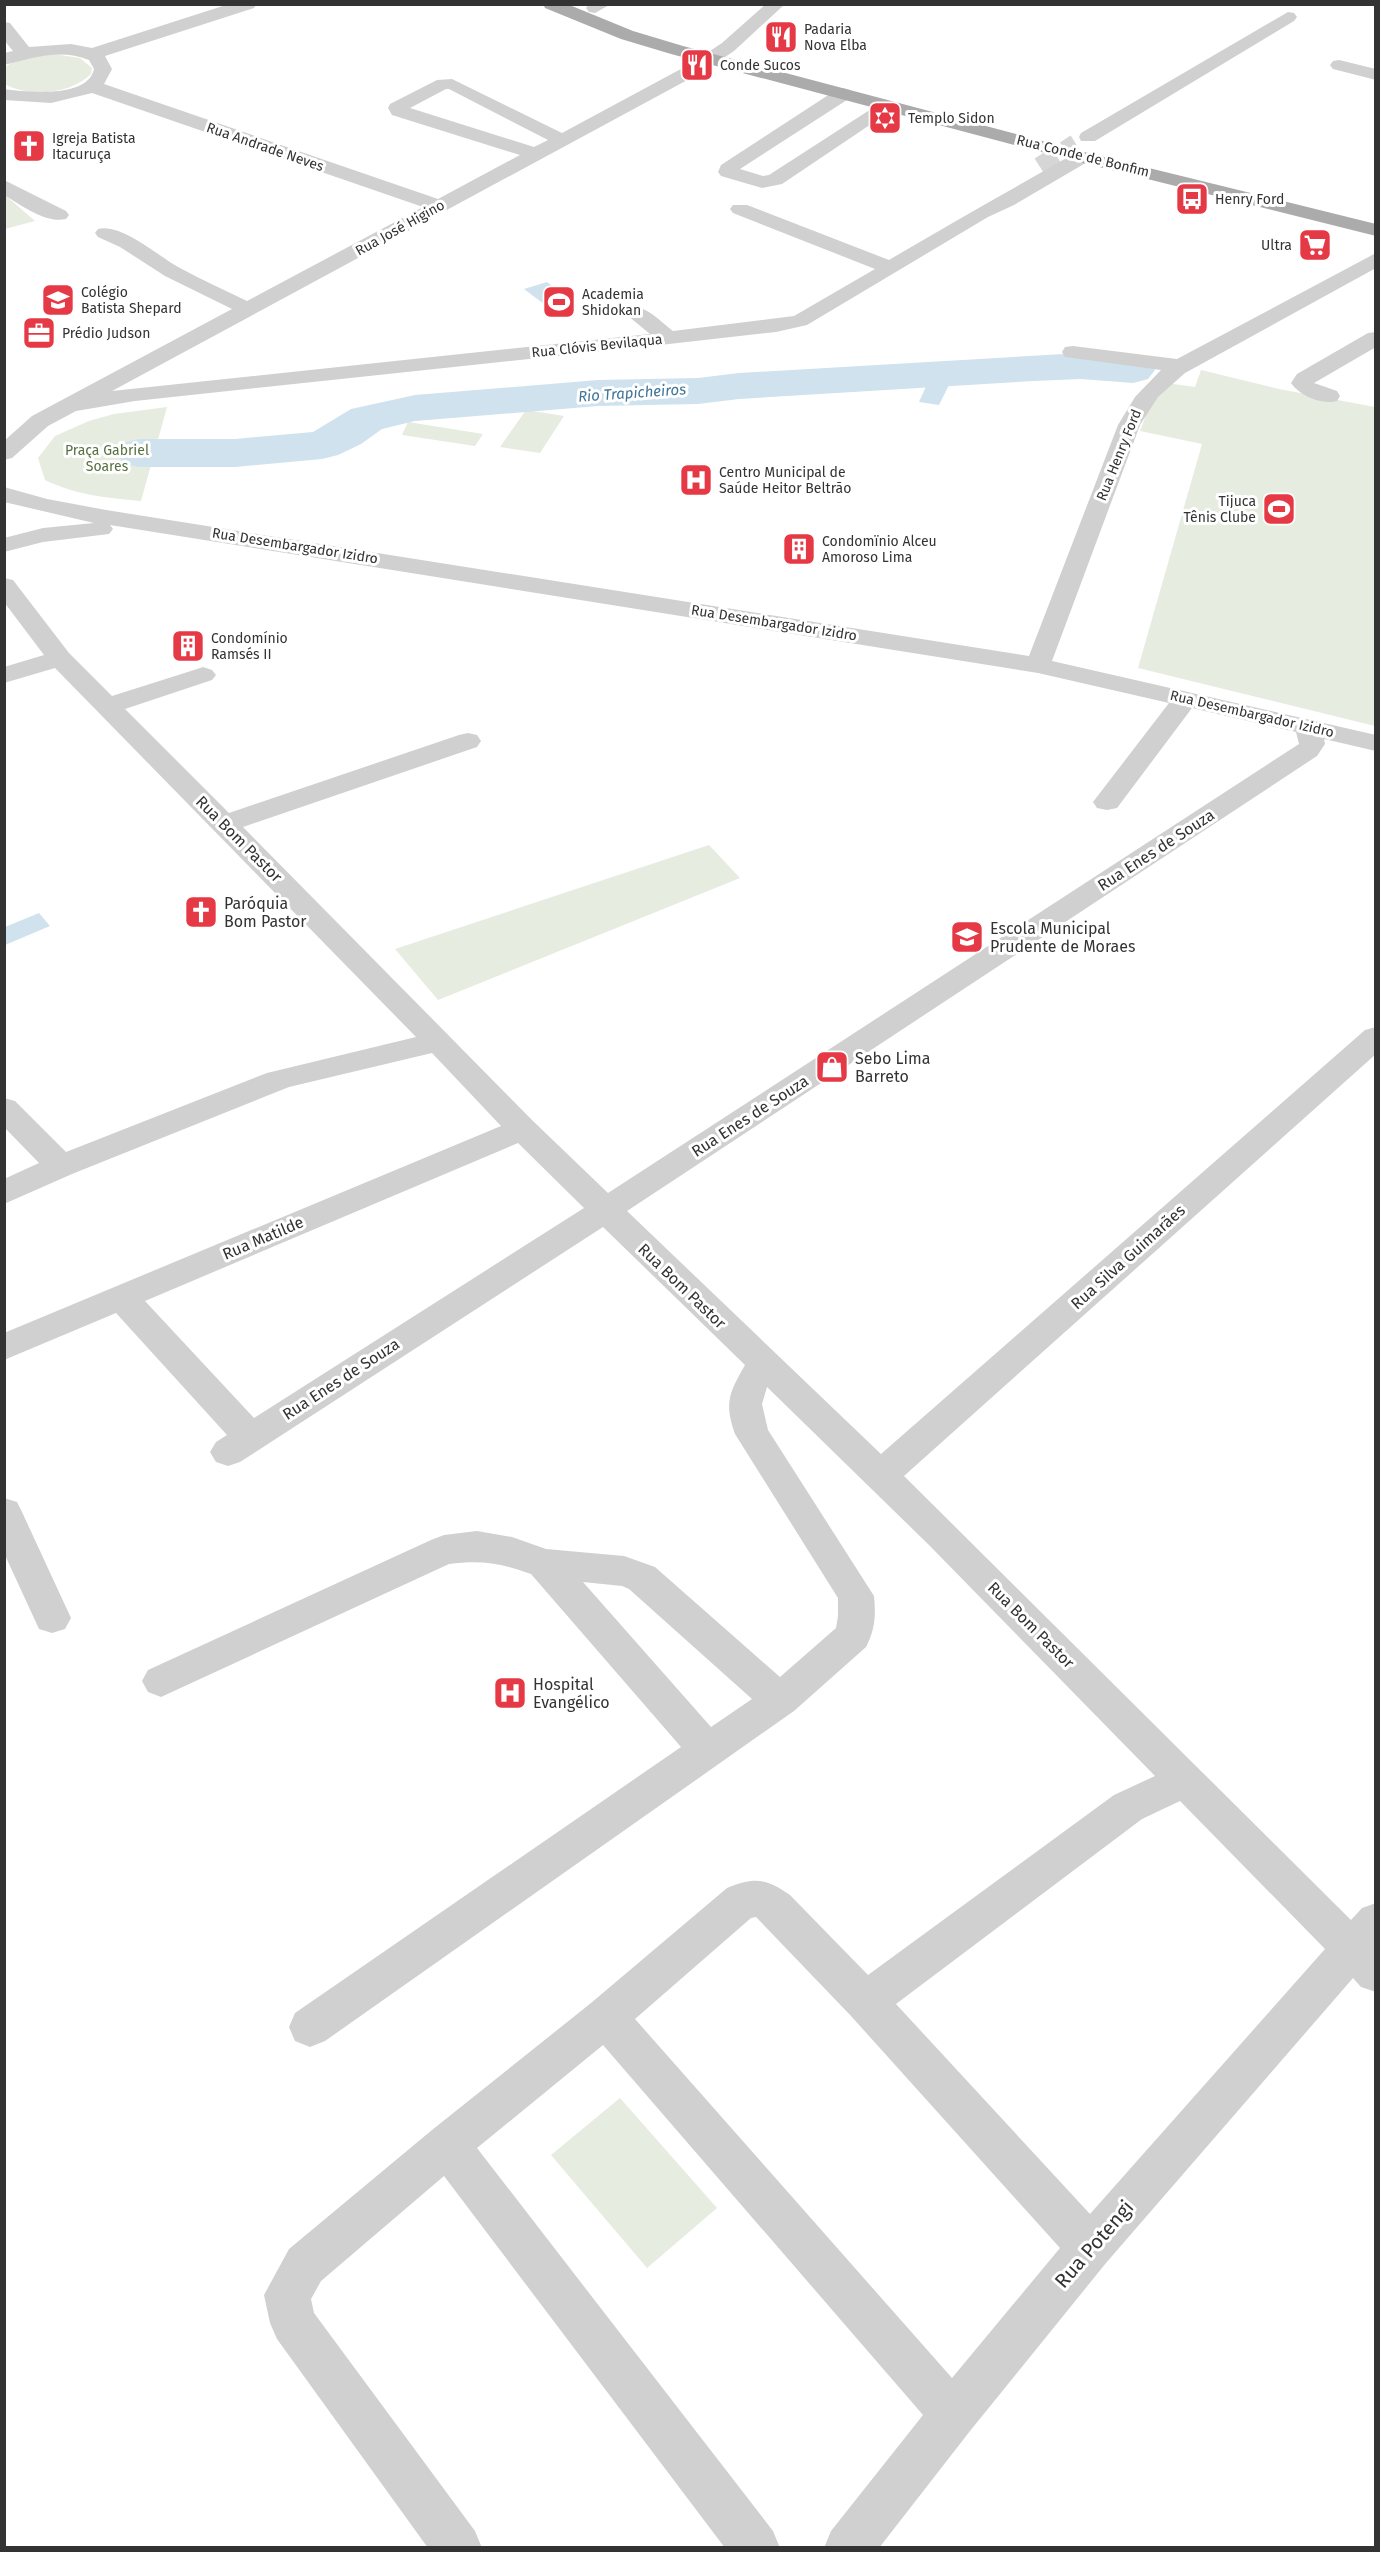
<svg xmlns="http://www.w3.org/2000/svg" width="1380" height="2552" font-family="'Fira Sans',sans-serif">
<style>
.green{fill:#e6ecdf}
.water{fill:#cfe2ee}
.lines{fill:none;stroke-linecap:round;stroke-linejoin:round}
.river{fill:#cfe2ee;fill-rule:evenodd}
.minor-tunnel{stroke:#d6d6d6;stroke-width:20;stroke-dasharray:20 10;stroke-linecap:butt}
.minor{fill:#d0d0d0;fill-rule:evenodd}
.major{fill:#ababab;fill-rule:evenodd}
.labels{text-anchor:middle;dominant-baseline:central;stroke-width:6;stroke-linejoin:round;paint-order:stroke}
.far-poi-label{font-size:14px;fill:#333;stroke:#fff;text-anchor:start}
.far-street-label{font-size:14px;fill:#333;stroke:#fff}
.far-park-label{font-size:14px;fill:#56703f;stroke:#fff}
.far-water-label{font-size:15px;font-style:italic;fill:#3f7597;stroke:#fff}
.street-label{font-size:16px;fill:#333;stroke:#fff}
.poi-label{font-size:16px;fill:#333;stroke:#fff;text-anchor:start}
.near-street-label{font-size:20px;fill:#333;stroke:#fff}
</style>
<rect width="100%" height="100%" fill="#fff"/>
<path class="green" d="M53,54L80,58L92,68L91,74C71,94 29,98 5,84V67C19,57 36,57 53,54Z
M5,195L35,221L5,229Z
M1201,370L1279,389L1375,407V726L1138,668L1202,444L1140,431L1146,415L1166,383L1195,387Z
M167,407L141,501C107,498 76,495 45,480L38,458L55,436L89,421L114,414Z
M526,410L564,416L540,453L500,447Z
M408,422L483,434L475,446L402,435Z
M709,845L740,878L438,1000L395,949Z
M620,2098L717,2208L647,2268L551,2155Z"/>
<path class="water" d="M547,282L571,300L548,307L524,289Z
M928,382L949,385L939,405L919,402Z
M39,913L50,926L5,945V927Z"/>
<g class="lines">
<path class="river" d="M1081,353L1133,357L1148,361L1155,370L1148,379L1133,383L1081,379L1033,381L739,399L698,404L598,406L415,421L382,429L361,444L338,455L322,459L235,467H139L123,463L116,453L123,443L139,439H235L313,432L351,409L415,395L598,380L698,378L739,373Z"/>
<path class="minor-tunnel" d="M1040,167L1076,144"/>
<path class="minor" d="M229,4H256L254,8L105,56L112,69L104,84L438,199L520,155L392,115L388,108L390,104L437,80L452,79L562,133L692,63L722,43L766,4H785L734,51L704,71L112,391L650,334L622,311L626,307C643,302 660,321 673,331L794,316L875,269L733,213L730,209L733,205H747L889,260C951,223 1013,189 1075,153H1089L1092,157L1089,161L1014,205L988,217L807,325L776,332L669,344L135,401L76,411L48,426L12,458L4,460V441L32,416L232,309L165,276L120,247L98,237L95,233L98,229C122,223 159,257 180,268C202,280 225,290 247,301L423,207L92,93L51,103L4,100V89C26,92 88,99 94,69L89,60C60,48 32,58 4,65V53L13,51L4,40V22L10,23L29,47L71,44L92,48ZM446,89H449L548,140L534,147L410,108Z
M589,4H611L595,13L589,12L586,8Z
M1288,12L1294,13L1297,17L1294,21L1095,141H1081L1079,137L1081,133Z
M1339,60L1376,69V80L1333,69L1330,65L1333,61Z
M843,88L850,90L852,94L850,98L740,169L763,176L769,175L882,102H896L898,106L782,184L762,188L721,176L718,172L721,165L836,90Z
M4,180L66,211L69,215L66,219C46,224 21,205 4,195Z
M1376,253V268L1185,373L1158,397L1140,425L1052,661L1376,735V751L1324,739L1325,744L1317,756L627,1211L881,1454L1365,1030L1376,1027V1054L904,1476L1351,1920L1362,1908L1376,1903V1992L1361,1987L1353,1978L1106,2263L970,2431L879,2548H824L831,2531L923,2415L603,2045L477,2148L773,2531L780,2548H725L444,2176L321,2281L311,2299L314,2313L475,2531L482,2548H428L277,2339L270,2323L264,2295L289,2249L432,2130L591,2003L727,1888C755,1877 765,1878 790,1895L868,1975L1114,1795L1155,1776L929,1545L767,1387L762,1404L768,1430L874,1596C876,1615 875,1630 866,1647L794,1711L325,2041L310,2047L295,2041L289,2027L295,2013L681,1747L531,1574C501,1563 481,1560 449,1564L161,1697L148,1692L142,1681L148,1670L431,1540L444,1535L477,1531L512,1537L546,1549L624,1556L655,1567L780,1677L836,1628L838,1616V1598L735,1434C724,1403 729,1393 745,1365L603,1227L240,1462L228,1466L216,1462L210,1452L216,1442L227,1435L116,1313L4,1360V1333L501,1126L432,1053L289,1087L72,1174L4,1204V1179L39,1163L4,1127V1098L15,1101L66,1152L267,1073L416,1037L55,668L4,683V667L44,655L4,602V578L13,580L69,653L112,696L194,670L203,667L212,670L216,675L212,680L125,709L229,813L459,735L468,733L477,735L481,741L477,747L243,827L533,1121L608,1193L1299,744L1296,732L1192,708L1117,808L1107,810L1097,808L1093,802L1169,703L1038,673L110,525L113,529L109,534L43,542L4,552V538L43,528L94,523L4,502V487L47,499L106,510L1029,656L1118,425L1135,397L1161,370L1073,358L1065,357L1062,352L1065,347L1073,346L1177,359ZM518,1143L584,1208L254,1418L145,1301ZM583,1582L622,1586L629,1589L752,1699L711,1727ZM1180,1801L1325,1949L1090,2214L896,2004L1142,1819ZM756,1917L851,2016L1060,2248L952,2378L635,2019L751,1918Z
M1376,332V347L1314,383L1337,391L1340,396L1337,401C1321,405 1300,396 1291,383L1297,374L1368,333Z
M4,1498L17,1502L22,1512L71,1618L65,1629L52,1633L39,1629L4,1553Z"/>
<path class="major" d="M543,4H567L633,31L683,46L1088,153L1376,224V236L1075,161L671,54L621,39L545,8Z"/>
</g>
<defs>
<symbol id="restaurant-square" viewBox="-11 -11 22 22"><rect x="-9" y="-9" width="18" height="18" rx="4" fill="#e63946" stroke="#fff"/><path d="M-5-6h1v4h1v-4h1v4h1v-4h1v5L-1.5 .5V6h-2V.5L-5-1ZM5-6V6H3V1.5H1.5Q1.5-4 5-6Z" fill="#fff"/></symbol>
<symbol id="synagogue-square" viewBox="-11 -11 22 22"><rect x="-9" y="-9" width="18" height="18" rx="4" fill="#e63946" stroke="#fff"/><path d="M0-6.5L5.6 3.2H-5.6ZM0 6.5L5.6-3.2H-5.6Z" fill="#fff"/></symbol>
<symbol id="church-square" viewBox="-11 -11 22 22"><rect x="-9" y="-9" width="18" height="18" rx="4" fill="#e63946" stroke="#fff"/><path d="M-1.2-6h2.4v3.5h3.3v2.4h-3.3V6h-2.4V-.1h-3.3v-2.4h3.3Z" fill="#fff"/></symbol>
<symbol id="bus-square" viewBox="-11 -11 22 22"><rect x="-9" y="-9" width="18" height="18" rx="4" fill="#e63946" stroke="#fff"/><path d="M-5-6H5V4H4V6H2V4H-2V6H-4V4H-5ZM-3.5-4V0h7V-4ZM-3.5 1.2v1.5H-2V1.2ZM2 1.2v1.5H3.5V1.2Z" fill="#fff"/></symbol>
<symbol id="supermarket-square" viewBox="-11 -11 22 22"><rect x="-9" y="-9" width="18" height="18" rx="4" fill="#e63946" stroke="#fff"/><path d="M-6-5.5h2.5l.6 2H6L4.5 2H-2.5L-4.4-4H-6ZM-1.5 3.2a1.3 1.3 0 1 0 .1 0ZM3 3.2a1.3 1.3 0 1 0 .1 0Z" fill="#fff"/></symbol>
<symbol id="school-square" viewBox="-11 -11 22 22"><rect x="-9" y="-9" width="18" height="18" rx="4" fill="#e63946" stroke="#fff"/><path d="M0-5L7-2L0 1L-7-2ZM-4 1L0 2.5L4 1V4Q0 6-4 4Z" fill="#fff"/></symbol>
<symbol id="stadium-square" viewBox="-11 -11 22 22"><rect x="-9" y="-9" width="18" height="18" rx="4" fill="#e63946" stroke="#fff"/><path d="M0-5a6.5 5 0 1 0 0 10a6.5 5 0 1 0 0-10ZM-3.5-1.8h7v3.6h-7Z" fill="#fff"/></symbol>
<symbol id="office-square" viewBox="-11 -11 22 22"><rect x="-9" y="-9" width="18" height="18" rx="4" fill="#e63946" stroke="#fff"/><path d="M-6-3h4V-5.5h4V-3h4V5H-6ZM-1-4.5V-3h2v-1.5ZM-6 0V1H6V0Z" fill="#fff"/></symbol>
<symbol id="hospital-square" viewBox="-11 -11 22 22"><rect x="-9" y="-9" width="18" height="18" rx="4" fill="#e63946" stroke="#fff"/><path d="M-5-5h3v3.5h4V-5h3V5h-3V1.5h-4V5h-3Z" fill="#fff"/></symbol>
<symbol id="building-square" viewBox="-11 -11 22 22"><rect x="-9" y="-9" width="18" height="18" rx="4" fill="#e63946" stroke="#fff"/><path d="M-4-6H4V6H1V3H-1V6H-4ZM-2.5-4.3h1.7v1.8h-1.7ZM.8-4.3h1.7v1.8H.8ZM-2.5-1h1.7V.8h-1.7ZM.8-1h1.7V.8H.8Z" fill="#fff"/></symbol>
<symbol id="shop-square" viewBox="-11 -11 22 22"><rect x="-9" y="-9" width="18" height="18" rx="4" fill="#e63946" stroke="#fff"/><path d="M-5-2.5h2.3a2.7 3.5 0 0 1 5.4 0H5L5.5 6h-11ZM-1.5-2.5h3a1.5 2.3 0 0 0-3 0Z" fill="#fff"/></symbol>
</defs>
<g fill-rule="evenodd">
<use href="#restaurant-square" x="762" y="18" width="38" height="38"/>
<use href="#restaurant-square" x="678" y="46" width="38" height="38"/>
<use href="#synagogue-square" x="866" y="99" width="38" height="38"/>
<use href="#church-square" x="10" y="127" width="38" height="38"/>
<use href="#bus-square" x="1173" y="180" width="38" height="38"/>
<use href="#supermarket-square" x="1296" y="226" width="38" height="38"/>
<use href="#school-square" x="39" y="281" width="38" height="38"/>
<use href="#stadium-square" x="540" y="283" width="38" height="38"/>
<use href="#office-square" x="20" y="314" width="38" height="38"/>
<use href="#hospital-square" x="677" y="461" width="38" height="38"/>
<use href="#stadium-square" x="1260" y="490" width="38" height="38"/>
<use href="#building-square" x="780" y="530" width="38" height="38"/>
<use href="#building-square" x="169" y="627" width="38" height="38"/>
<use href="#church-square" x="182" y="893" width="38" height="38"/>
<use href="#school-square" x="948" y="918" width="38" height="38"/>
<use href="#shop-square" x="813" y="1048" width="38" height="38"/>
<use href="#hospital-square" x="491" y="1674" width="38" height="38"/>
</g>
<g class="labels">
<g class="far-poi-label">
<text x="804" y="29">Padaria<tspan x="804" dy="16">Nova Elba</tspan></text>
<text x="720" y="65">Conde Sucos</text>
<text x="908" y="118">Templo Sidon</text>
<text x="52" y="138">Igreja Batista<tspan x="52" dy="16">Itacuruça</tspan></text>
<text x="1215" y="199">Henry Ford</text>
<text x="1292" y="245" text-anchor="end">Ultra</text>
<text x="81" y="292">Colégio<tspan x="81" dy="16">Batista Shepard</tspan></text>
<text x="582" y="294">Academia<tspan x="582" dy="16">Shidokan</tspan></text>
<text x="62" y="333">Prédio Judson</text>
<text x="719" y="472">Centro Municipal de<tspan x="719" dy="16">Saúde Heitor Beltrão</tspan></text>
<text x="1256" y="501" text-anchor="end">Tijuca<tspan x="1256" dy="16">Tênis Clube</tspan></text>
<text x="822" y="541">Condomïnio Alceu<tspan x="822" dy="16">Amoroso Lima</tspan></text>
<text x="211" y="638">Condomínio<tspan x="211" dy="16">Ramsés II</tspan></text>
</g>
<g class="far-street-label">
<text transform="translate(265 147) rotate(19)">Rua Andrade Neves</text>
<text transform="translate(1083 156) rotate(14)">Rua Conde de Bonfim</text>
<text transform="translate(400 228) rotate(-29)">Rua José Higino</text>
<text transform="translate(597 346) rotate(-6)">Rua Clóvis Bevilaqua</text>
<text transform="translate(1119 455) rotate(-68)">Rua Henry Ford</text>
<text transform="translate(295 546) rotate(9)">Rua Desembargador Izidro</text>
<text transform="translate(774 623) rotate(9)">Rua Desembargador Izidro</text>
<text transform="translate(1252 714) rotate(13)">Rua Desembargador Izidro</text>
</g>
<g class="far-park-label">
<text x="107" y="450">Praça Gabriel<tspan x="107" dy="16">Soares</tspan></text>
</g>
<g class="far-water-label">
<text transform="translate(632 393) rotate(-4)">Rio Trapicheiros</text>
</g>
<g class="street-label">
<text transform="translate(239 839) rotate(45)">Rua Bom Pastor</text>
<text transform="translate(1156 850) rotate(-33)">Rua Enes de Souza</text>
<text transform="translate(750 1116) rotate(-33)">Rua Enes de Souza</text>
<text transform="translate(263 1238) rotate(-23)">Rua Matilde</text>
<text transform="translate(1128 1257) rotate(-42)">Rua Silva Guimarães</text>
<text transform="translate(682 1286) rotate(44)">Rua Bom Pastor</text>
<text transform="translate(341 1379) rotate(-33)">Rua Enes de Souza</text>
<text transform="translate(1031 1625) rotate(45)">Rua Bom Pastor</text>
</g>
<g class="poi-label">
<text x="224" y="903">Paróquia<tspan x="224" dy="18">Bom Pastor</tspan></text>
<text x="990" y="928">Escola Municipal<tspan x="990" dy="18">Prudente de Moraes</tspan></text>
<text x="855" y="1058">Sebo Lima<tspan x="855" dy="18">Barreto</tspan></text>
<text x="533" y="1684">Hospital<tspan x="533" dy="18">Evangélico</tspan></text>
</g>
<g class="near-street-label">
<text transform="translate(1094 2244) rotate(-49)">Rua Potengi</text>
</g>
</g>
<rect width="1380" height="2552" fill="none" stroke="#333333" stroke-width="12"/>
</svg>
